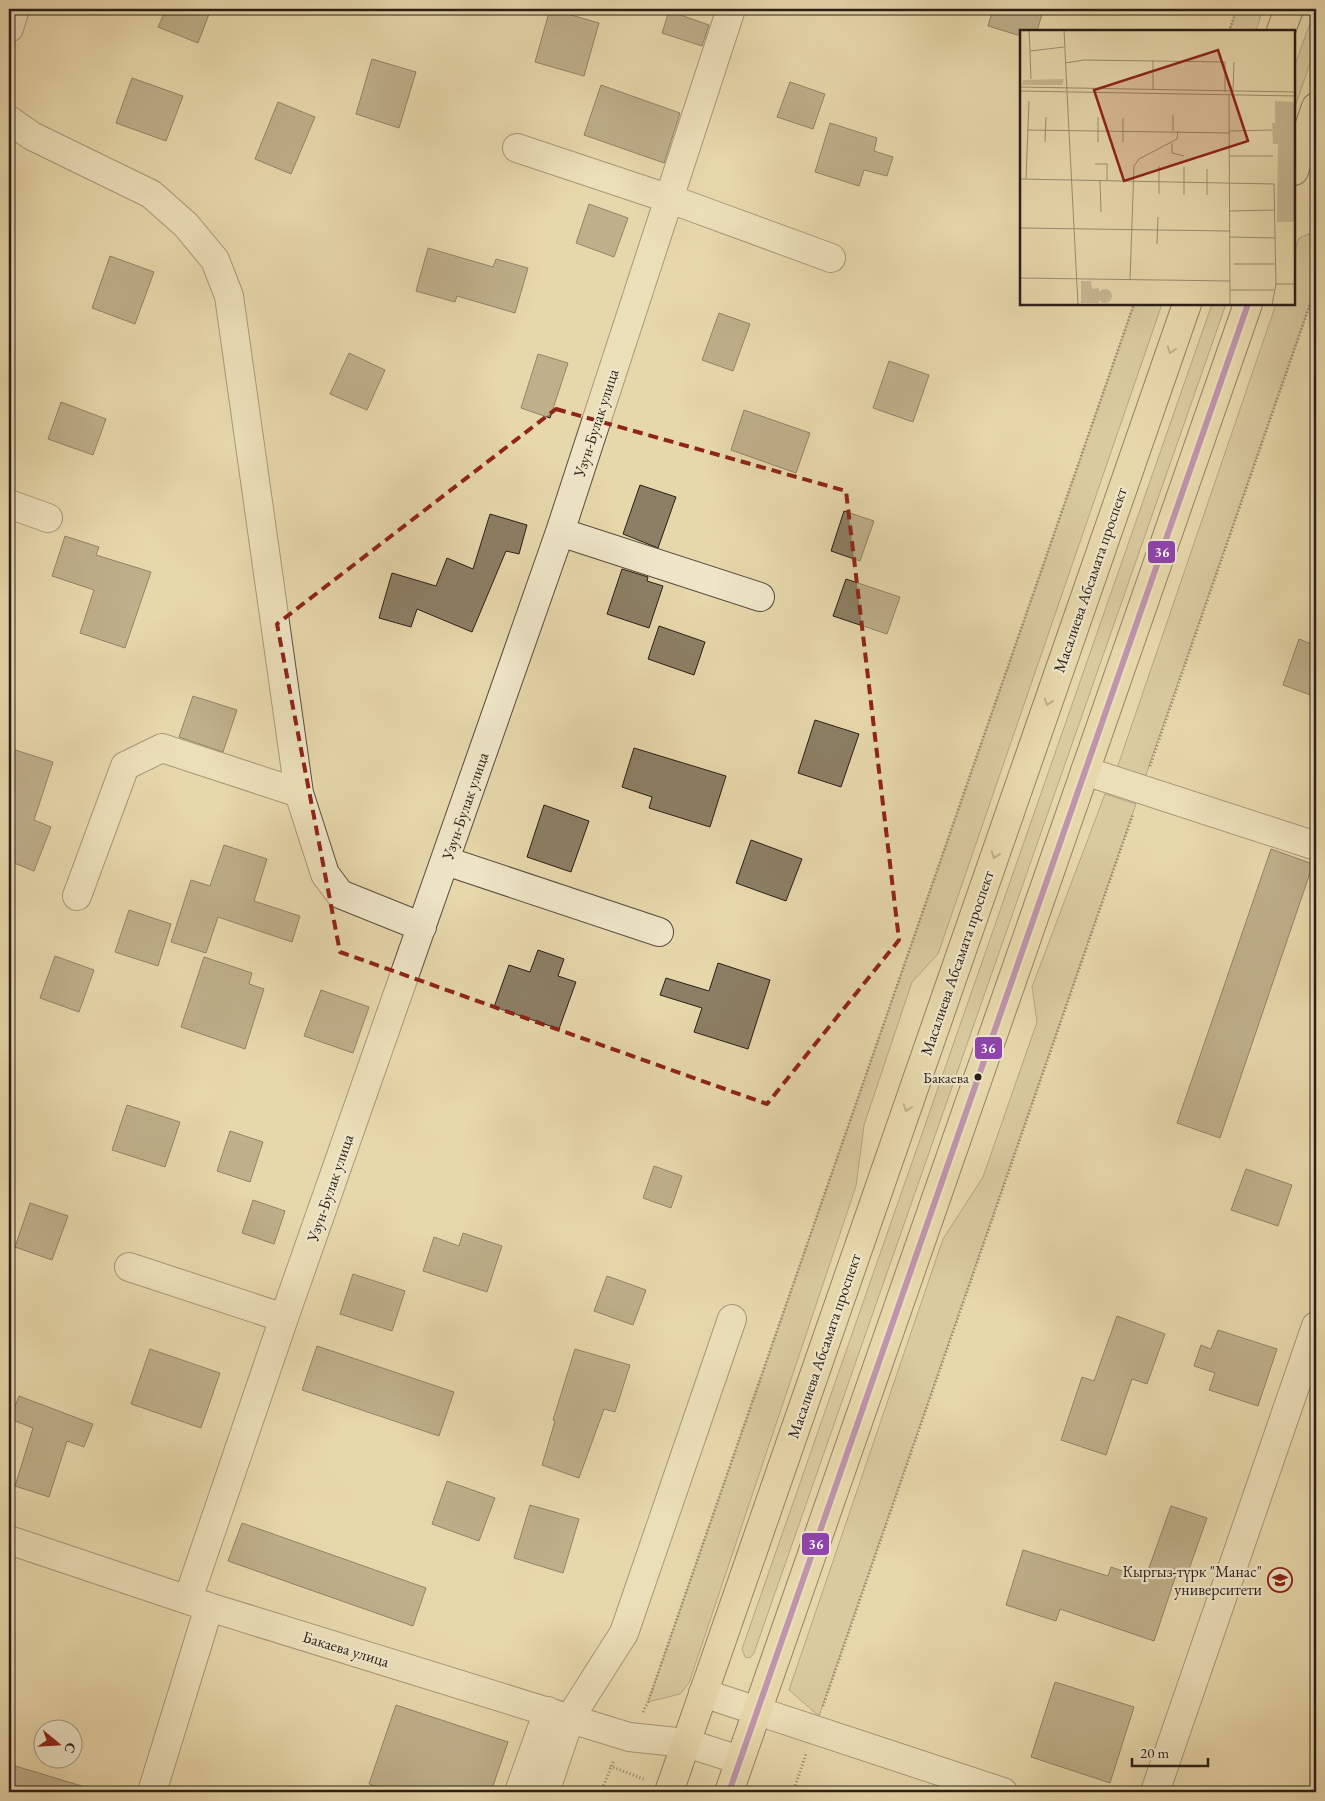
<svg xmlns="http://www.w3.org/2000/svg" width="1325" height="1801" font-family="'EB Garamond',serif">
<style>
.green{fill:#c7b893;stroke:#786b56}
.building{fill:#8c7f65;stroke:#291e18}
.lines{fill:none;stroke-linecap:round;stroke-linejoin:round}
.minor-casing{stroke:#584c3d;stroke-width:30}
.major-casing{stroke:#291e18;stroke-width:30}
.path{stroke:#291e18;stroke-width:3;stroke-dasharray:1 2.5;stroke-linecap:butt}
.minor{stroke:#efe6c9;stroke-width:28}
.major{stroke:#e7d8ac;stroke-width:28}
.bus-1-casing{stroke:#efe6c9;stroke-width:10}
.bus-1{stroke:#8e44ad;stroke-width:6}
.oneway{stroke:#887b62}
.marked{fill:none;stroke:#8f2418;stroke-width:4;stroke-dasharray:10 6;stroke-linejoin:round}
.bus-dot{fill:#291e18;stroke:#efe6c9;stroke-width:2}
.labels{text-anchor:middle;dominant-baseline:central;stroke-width:4.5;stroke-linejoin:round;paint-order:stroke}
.bus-label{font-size:15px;fill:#291e18;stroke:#efe6c9;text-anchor:end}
.street-label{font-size:16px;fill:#291e18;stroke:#efe6c9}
.poi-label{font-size:16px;fill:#291e18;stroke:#efe6c9;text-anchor:end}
.inset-road{fill:none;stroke:#9b8e71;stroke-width:1}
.view{fill:#8f2418;fill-opacity:0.15;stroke:#8f2418;stroke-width:2.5}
.inset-edge{fill:none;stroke:#291e18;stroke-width:2.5}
.line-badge{stroke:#efe6c9;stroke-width:2}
.badge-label{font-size:14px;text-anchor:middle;font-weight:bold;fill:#fff}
</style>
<rect width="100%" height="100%" fill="#e7d8ac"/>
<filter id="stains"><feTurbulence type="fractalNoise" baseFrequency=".004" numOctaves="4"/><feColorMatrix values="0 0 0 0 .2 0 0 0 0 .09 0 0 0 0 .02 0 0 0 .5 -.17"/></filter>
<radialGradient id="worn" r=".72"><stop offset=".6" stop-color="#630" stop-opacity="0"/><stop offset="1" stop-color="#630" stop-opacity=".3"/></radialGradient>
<path class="green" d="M1237,9H1263L1256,31H1229Z
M1315,9H1316V46L1294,110V68Z
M1316,231V287L1141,789L1113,780L1276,304H1294V253L1299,238Z
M1134,304H1162L938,954L912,982L864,1125L856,1186L689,1683L680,1694L648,1702Z
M1212,304H1226L754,1653L750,1658L745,1657L742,1649Z
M1105,794L1136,804L819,1716L789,1690L943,1239L983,1177L1037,1022L1032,987Z"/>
<path class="building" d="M166,9H211L198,43L158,27Z
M550,9L599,23L584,76L535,62Z
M993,9H1026L1042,14L1037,31H1021V36L988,26Z
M669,11L709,25L702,46L662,33Z
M372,59L416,72L399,128L356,114Z
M132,78L183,96L166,141L116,123Z
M790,82L825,94L813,129L777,117Z
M601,85L680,113L664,163L584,135Z
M278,102L315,117L291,174L255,159Z
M830,123L877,138L874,151L893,157L887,176L864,170L859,186L815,172Z
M589,204L628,218L614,257L576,243Z
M428,248L493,267L496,259L528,268L515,313L457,296L455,302L416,291Z
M110,256L154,272L135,324L92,308Z
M719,313L750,324L733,371L702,360Z
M349,353L385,370L367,410L330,394Z
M538,354L568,363L550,418L521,408Z
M889,361L929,375L913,422L873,408Z
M61,402L106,419L93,455L48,439Z
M744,410L810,433L796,473L731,450Z
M640,485L676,497L658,548L623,534Z
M844,511L874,521L860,561L831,551Z
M490,514L527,525L519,554L506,551L472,632L417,609L411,627L379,618L392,573L436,586L447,558L473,569Z
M65,536L99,547L96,555L151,572L125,648L80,633L94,590L52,576Z
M622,569L648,577L647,581L663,586L649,628L607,614Z
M846,579L900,597L887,634L833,616Z
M659,626L705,642L694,675L648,659Z
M1299,639L1316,646V697L1283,685Z
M193,696L237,710L223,752L179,737Z
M815,720L859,734L841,787L798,773Z
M9,748L53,762L34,820L51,827L34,871L9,861Z
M634,748L726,776L710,827L649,808L652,797L622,787Z
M544,805L589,821L571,872L527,857Z
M751,840L802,859L786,901L736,883Z
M224,845L267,859L254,901L300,916L292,942L218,917L206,953L171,942L191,880L210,886Z
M1271,849L1313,864L1220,1138L1177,1123Z
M129,910L171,924L158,966L115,952Z
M538,950L564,959L558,976L576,982L559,1029L494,1007L509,965L530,972Z
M55,956L94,970L79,1012L40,998Z
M204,957L252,973L249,984L264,989L245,1049L181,1027Z
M718,963L770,980L748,1049L694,1032L702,1008L660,995L666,978L709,991Z
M321,990L369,1007L353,1053L304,1036Z
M127,1105L180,1122L165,1167L112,1150Z
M230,1131L263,1142L250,1182L217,1171Z
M654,1166L682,1176L671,1208L643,1198Z
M1246,1169L1292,1185L1278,1226L1231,1210Z
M253,1200L285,1211L274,1244L242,1233Z
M30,1203L68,1216L52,1260L15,1247Z
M463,1233L502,1246L487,1292L423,1271L434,1237L459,1246Z
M353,1274L405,1291L392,1331L340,1314Z
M607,1276L646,1290L633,1325L594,1311Z
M1117,1316L1165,1334L1147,1384L1132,1379L1106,1455L1061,1440L1082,1377L1094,1381Z
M1218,1330L1277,1349L1258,1406L1209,1390L1215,1373L1194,1366L1201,1345L1211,1349Z
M317,1346L454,1392L439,1436L302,1390Z
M150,1349L220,1373L201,1428L131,1404Z
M575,1349L630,1365L615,1412L604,1409L579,1478L542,1465L555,1421L553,1420Z
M19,1396L93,1424L84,1447L67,1441L49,1497L15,1486L33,1428L10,1419Z
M447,1481L495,1498L479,1541L432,1524Z
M530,1505L579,1519L563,1573L514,1558Z
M1171,1506L1207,1518L1187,1575L1177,1572L1154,1641L1060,1609L1056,1621L1006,1605L1023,1550L1108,1576L1111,1567L1145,1579Z
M242,1523L426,1588L413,1626L228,1561Z
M1055,1682L1134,1707L1110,1783L1031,1757Z
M396,1705L508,1742L491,1792H393L369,1784Z
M9,1764L85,1787V1792H9Z"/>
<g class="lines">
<defs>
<path id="minor" d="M9,28L15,9
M9,120L32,136L151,194L186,225L215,260L229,296L299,793L325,874L340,894L422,927
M517,148L670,199L831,258
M9,504L48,518
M560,532L760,597
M1085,771L1316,846
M446,861L659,932
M77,896L125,766L162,748L299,793
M129,1267L284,1318
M9,1540L209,1607L629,1737L686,1743L740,1760
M188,1599L284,1318L560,532L731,9
M703,1693L1003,1792
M152,1792L209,1607
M519,1792L548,1711
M545,1792L570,1718L624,1633L732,1319
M1155,1792L1316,1326"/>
<path id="major" d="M1281,31L1289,9
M1294,171L1316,107
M669,1792L1187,304
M729,1792L1248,304"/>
</defs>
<use href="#minor" class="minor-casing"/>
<use href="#major" class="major-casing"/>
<path class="path" d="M1229,31L1237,9
M1150,766L1316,287
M823,1706L1133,814
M643,1712L648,1702L1134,304
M610,1766L646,1780
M601,1792L614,1760
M793,1792L806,1754"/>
<use href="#minor" class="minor"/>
<use href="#major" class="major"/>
<defs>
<path id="bus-1" d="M729,1792L1248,304"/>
</defs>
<use href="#bus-1" class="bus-1-casing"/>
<use href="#bus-1" class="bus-1"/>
</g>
<defs><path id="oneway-chevron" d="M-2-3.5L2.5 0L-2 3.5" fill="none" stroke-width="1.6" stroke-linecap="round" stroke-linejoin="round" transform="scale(1.25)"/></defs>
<g class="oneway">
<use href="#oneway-chevron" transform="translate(1171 350) rotate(109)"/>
<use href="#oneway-chevron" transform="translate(1048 702) rotate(109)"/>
<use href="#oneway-chevron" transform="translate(995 855) rotate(109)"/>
<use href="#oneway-chevron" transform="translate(907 1108) rotate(109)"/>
</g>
<path d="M0 0H1325V1801H0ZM556,409L846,491L899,940L767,1104L340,952L277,624Z" fill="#e7d8ac" fill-opacity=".55" fill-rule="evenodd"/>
<path class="marked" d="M556,409L846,491L899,940L767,1104L340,952L277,624Z"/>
<defs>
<symbol id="university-ring" viewBox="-11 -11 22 22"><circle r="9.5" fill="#efe6c9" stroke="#8f2418" stroke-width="1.5"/><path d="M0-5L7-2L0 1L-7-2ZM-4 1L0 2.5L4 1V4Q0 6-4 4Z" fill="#8f2418"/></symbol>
</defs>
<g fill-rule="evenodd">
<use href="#university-ring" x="1266" y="1566" width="28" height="28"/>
</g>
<circle class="bus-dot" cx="978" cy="1077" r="4.5"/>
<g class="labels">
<g class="bus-label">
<text x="969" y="1077">Бакаева</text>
</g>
<g class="street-label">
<text transform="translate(596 423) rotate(-72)">Узун-Булак улица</text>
<text transform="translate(1090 580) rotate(-71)">Масалиева Абсамата проспект</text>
<text transform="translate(465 806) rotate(-71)">Узун-Булак улица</text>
<text transform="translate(957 963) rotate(-71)">Масалиева Абсамата проспект</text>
<text transform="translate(330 1188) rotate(-71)">Узун-Булак улица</text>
<text transform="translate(824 1346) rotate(-71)">Масалиева Абсамата проспект</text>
<text transform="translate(346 1649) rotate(17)">Бакаева улица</text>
</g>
<g class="poi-label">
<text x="1262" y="1571">Кыргыз-түрк "Манас"<tspan x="1262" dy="18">университети</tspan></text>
</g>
</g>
<g transform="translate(1020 30)">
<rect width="275" height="275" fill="#e7d8ac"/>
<path d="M44,49L42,55H2L3,50ZM255,71L275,72V192H257L258,114H253L252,93H255ZM61,251H71L72,259L79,258V273H61ZM78 266a7 7 0 1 1 14 0a7 7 0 1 1-14 0Z" fill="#c7b893"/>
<path class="inset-road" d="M9,0L10,21M44,0L47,61M133,30V59M45,33L64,30L205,32V62M11,49L10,21L44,17M0,57L275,62M0,61L275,66M213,61L214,32M47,62L58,275M209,63L210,275M8,100L210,103M153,101V85M210,101L252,100M25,112L26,87M78,112V87M103,112V88M152,113V123L164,126M210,126H253M75,134H87V150M139,136V164M0,149L254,154L256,254L252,275M6,149L9,71M80,150L81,182M164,165V137M187,165V139M210,181L255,180M0,198L210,201M210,207L255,208M137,214L138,187M214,234H255M0,248L210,251M110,250L114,136L119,129L157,109L158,101M256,254H275M210,260H255"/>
<path class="view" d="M198,20L228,111L104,151L74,60Z"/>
<rect width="275" height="275" class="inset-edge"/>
</g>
<g class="line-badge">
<rect x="1147" y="540" width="29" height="24" rx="5" fill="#8e44ad"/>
<rect x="974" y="1036" width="29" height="24" rx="5" fill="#8e44ad"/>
<rect x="801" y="1532" width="29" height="24" rx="5" fill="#8e44ad"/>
</g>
<g class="badge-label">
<text x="1162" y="557">36</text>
<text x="988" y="1053">36</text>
<text x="816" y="1549">36</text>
</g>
<rect width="1325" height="1801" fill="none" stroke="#e7d8ac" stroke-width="30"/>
<rect x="10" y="10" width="1305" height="1781" fill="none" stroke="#291e18" stroke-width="2.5"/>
<rect x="15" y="15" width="1295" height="1771" fill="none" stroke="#291e18"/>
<g transform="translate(58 1744) rotate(108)"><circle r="24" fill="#efe6c9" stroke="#a09682"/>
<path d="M0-4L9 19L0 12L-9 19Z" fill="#8f2418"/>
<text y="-8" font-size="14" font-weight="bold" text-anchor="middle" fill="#291e18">С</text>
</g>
<path d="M1132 1758v8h76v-8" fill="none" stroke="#291e18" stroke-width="2.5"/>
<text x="1140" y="1758" font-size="15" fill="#291e18" stroke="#efe6c9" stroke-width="4" paint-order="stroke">20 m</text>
<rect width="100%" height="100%" filter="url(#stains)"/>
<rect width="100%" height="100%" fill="url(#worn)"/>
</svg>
